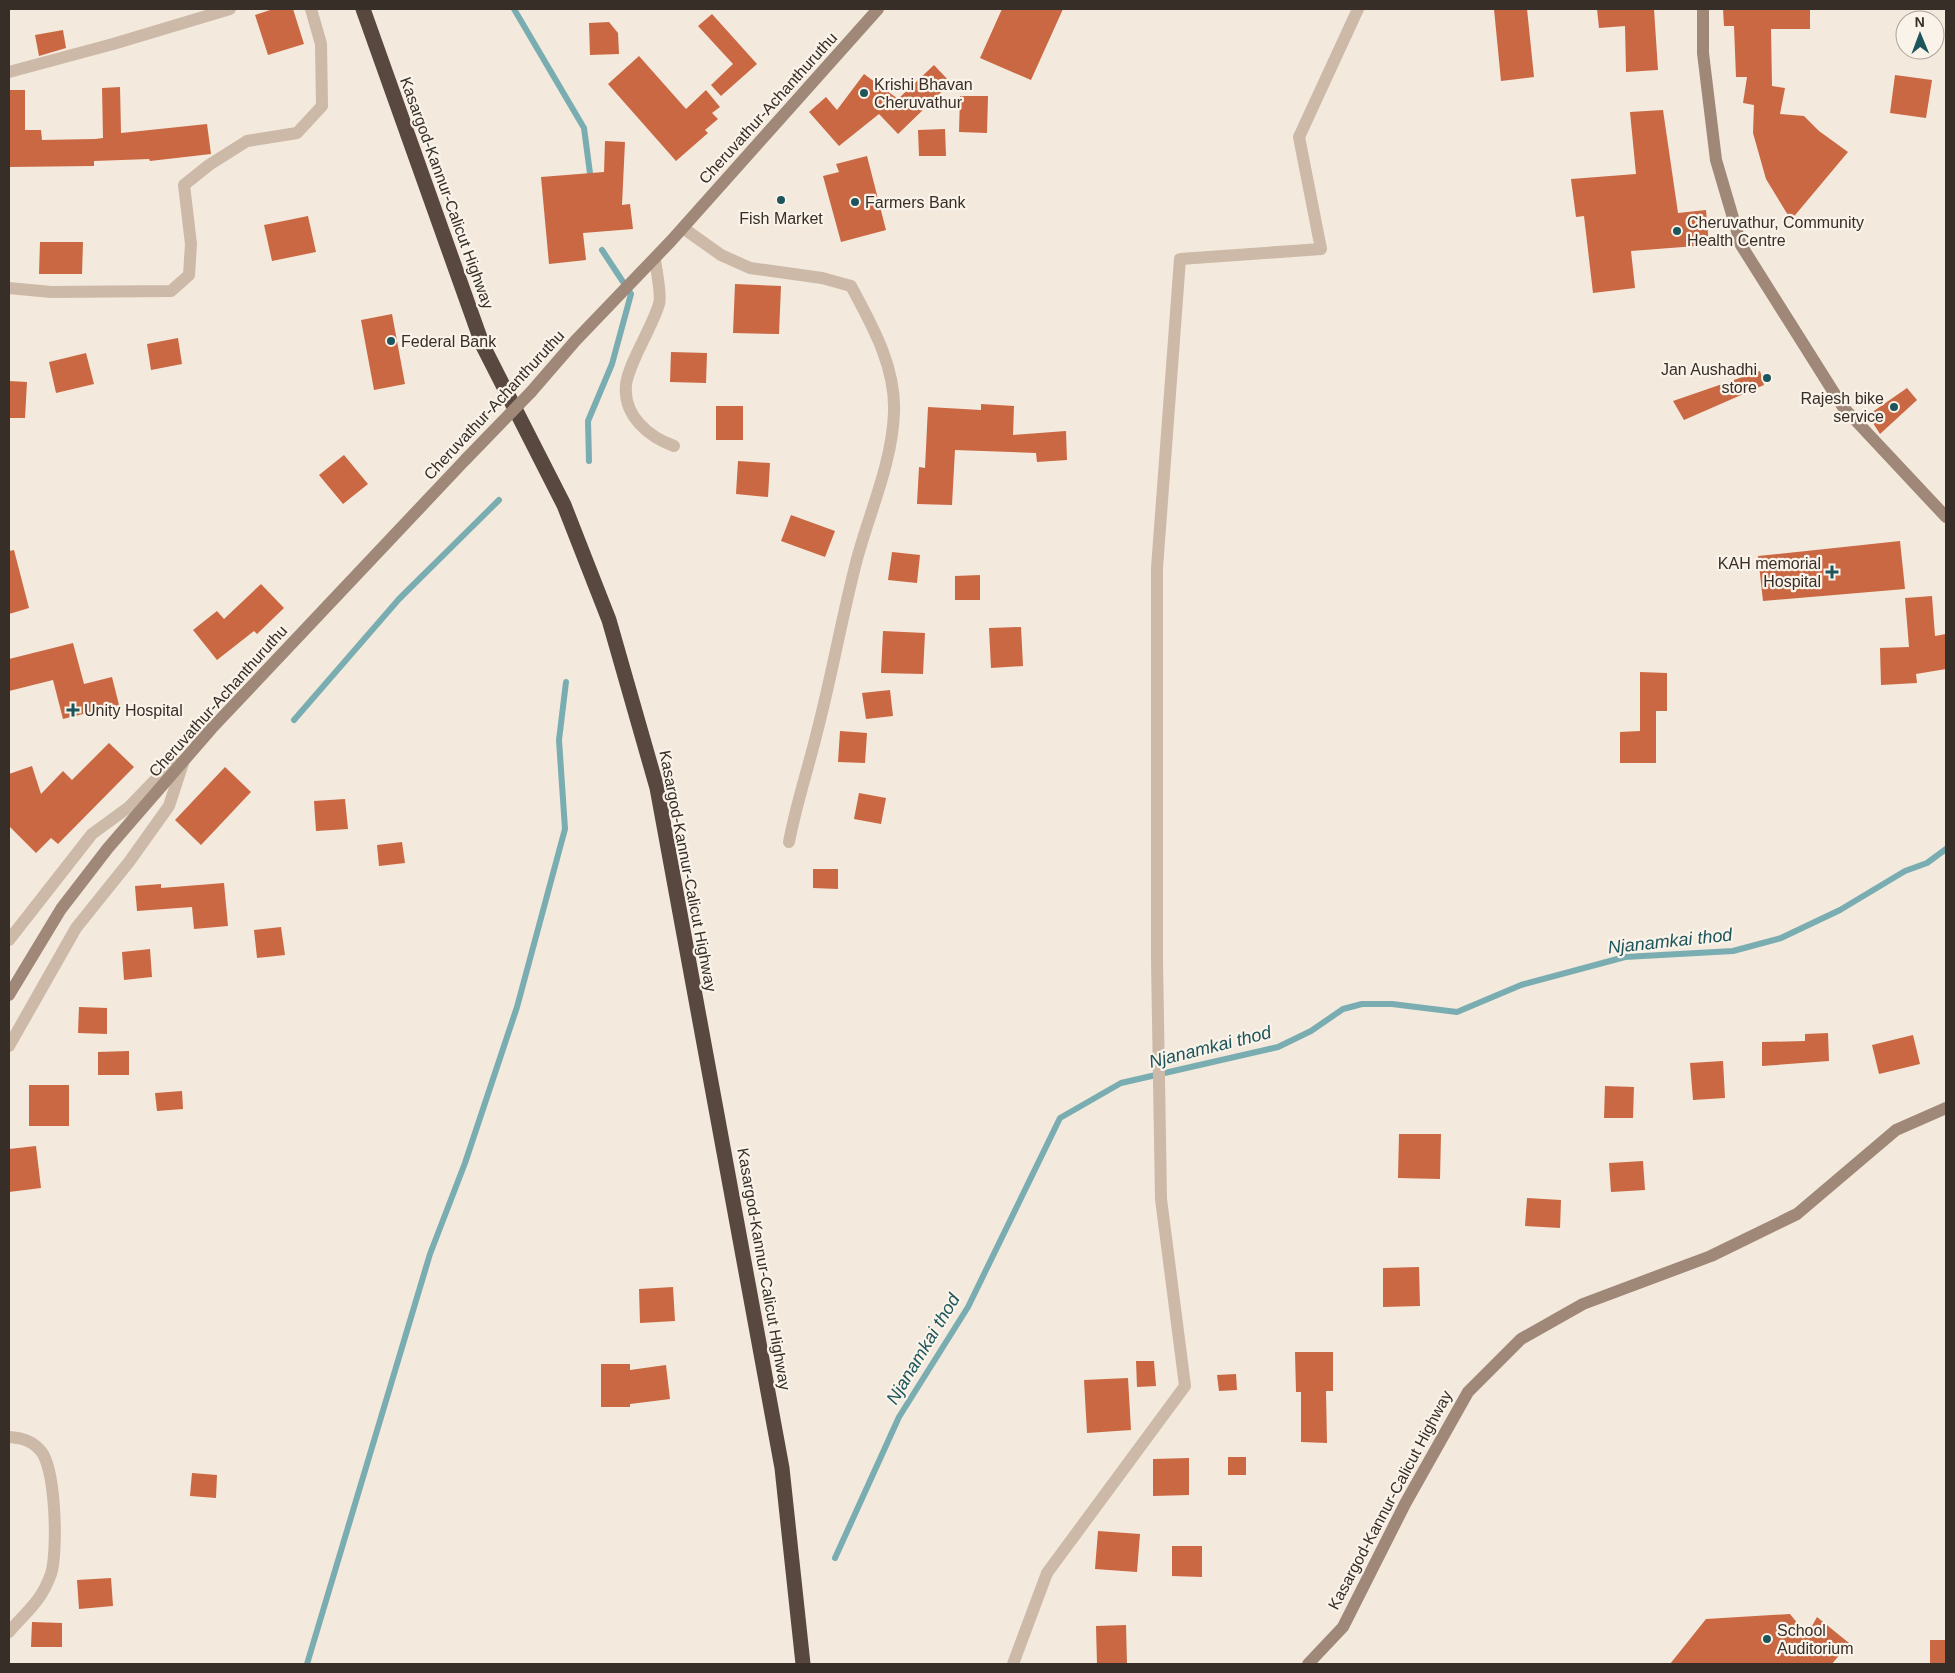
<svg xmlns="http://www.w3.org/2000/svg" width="1955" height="1673" font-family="Arial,sans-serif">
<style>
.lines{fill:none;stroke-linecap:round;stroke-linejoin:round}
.stream{stroke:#7aadb1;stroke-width:6}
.building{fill:#ca6843}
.street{stroke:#ccb9a7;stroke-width:12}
.secondary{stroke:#9f8878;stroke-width:12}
.highway{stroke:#59483f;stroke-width:15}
.secondary-bridge{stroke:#9f8878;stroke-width:12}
.poi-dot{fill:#1c555b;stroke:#faf3e9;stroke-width:2}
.labels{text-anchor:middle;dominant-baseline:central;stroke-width:4.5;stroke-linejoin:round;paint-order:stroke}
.poi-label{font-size:16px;fill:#382e28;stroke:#faf3e9;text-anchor:start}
.street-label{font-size:16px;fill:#382e28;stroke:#faf3e9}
.water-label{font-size:18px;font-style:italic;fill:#1c555b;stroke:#faf3e9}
</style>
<rect width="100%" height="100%" fill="#f3e9dc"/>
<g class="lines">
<path class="stream" d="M514,9L584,128L591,181
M589,461L588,421L612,364L631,294L602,250
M294,720L399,599L499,500
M835,1558L899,1417L968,1307L1060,1118L1121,1083L1278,1047L1311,1031L1343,1009L1362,1004H1392L1457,1012L1521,985L1625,957L1733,951L1781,938L1840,910L1905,871L1927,863L1946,849
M307,1664L430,1254L465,1163L517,1007L565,829L559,740L566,682"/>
</g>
<path class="building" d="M273,9H293L304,44L268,55L255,15Z
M1002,9H1063L1031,80L980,58Z
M1494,9H1527L1534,77L1501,81Z
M1597,9H1654L1658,70L1626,72L1625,26L1599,28Z
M1723,9H1810V29H1771L1772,86L1785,88L1780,114L1804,116L1819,131L1848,152L1791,220L1766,179L1753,133L1754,105L1743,103L1747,77H1736L1734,26H1724Z
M712,14L757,64L721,96L711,85L733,64L698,26Z
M609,22L618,33L619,54L590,55L589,23Z
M63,30L66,48L39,56L35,35Z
M639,56L686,109L706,90L720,107L712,113L718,119L705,130L708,133L676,161L608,84Z
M934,65L951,83L898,134L879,114L839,146L809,112L826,97L837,110L864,74L898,99Z
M1895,75L1932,80L1926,118L1890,113Z
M120,87L121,133L207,124L211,154L150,161L149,159L94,161V166L9,167V90H25V130H41L42,140L95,139L103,138L102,88Z
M960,96H988L987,133L959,132Z
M1663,110L1678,213L1706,210L1709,245L1631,251L1635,288L1593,293L1584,216L1576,217L1571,179L1636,174L1630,112Z
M945,129L946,156H919L918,130Z
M605,141L625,142L622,205L630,204L633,229L583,233L586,260L549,264L541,177L604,172Z
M867,156L886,230L841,242L823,176L839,172L836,164Z
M308,216L316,252L272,261L264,225Z
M40,242H83L82,274H39Z
M735,284L781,286L779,334L733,333Z
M392,314L405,384L374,390L361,320Z
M178,338L182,364L151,370L147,344Z
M671,352L707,353L706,383L670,382Z
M86,353L94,384L56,393L49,362Z
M1760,371L1764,385L1684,420L1673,401Z
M9,381L27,382L25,418H9Z
M1907,388L1917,400L1880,434L1868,415Z
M981,404L1014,406L1013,435L1066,431L1067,460L1037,462L1036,453L955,450L952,505L917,504L919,467L925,468L928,407L981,410Z
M716,406H743V440H716Z
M344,455L368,484L343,504L319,475Z
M738,461L770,463L768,497L736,494Z
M791,515L835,531L825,557L781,541Z
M1900,541L1905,589L1763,601L1758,556Z
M14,550L29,608L9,614V551Z
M892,552L920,555L917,583L888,580Z
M980,575V600H955V576Z
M261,584L284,608L257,634L254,631L217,660L193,630L217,611L224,619Z
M1932,596L1935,636L1946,634V669L1916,674L1917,683L1881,685L1880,648L1909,647L1905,598Z
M1021,627L1023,666L991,668L989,628Z
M883,631L925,633L923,674L881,673Z
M73,643L84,684L112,677L119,705L63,719L53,680L9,691V659Z
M1640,672L1667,673V711H1656V763H1620V732L1640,731Z
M890,690L893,716L866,719L862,693Z
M840,731L867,733L865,763L838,762Z
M109,743L134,767L58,844L51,838L36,853L9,826V774L32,766L41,794L63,771L72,780Z
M225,767L251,792L201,845L175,820Z
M859,793L886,798L881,824L854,819Z
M345,799L348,829L316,831L314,801Z
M402,842L405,863L379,866L377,845Z
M813,869H838V889L813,888Z
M224,883L228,926L194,929L192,907L137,911L135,886L161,884V888Z
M281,927L285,955L257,958L254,930Z
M150,949L152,977L124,980L122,952Z
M79,1007L107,1008V1034L78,1033Z
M1828,1033L1829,1061L1762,1066V1042L1805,1041V1034Z
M1913,1035L1920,1064L1879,1074L1872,1045Z
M129,1051V1075H98V1052Z
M1723,1061L1725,1098L1693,1100L1690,1063Z
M29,1085H69V1126H29Z
M1605,1086L1634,1087L1633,1118H1604Z
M182,1091L183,1109L157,1111L155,1093Z
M1399,1134H1441L1440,1179L1398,1178Z
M36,1146L41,1188L9,1192V1149Z
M1643,1161L1645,1190L1611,1192L1609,1163Z
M1527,1198L1561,1200L1560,1228L1525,1226Z
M1419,1267L1420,1306L1383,1307V1268Z
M673,1287L675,1321L640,1323L639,1289Z
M1295,1352H1333V1391H1326L1327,1443L1301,1442V1392H1296Z
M1136,1361H1154L1156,1386L1137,1387Z
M601,1364H630V1370L666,1365L670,1399L630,1404V1407H601Z
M1236,1374L1237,1390L1219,1391L1217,1375Z
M1128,1378L1131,1430L1087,1433L1084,1380Z
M1228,1457H1246V1475H1228Z
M1189,1458V1495L1153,1496V1459Z
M192,1473L217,1475L216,1498L190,1496Z
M1098,1531L1140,1534L1137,1572L1095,1569Z
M1172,1546H1202V1577L1172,1576Z
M111,1578L113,1606L79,1609L77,1580Z
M1790,1614L1807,1635L1817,1617L1849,1643L1832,1664H1670L1706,1619Z
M32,1622L62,1623V1647H31Z
M1126,1625L1127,1664H1097L1096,1626Z
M1930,1640H1946V1664H1930Z"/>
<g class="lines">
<path class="street" d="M9,72L113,44L230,9
M683,228L721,255L750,268L822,278L851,286C872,325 896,367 894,413C892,463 870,511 857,559C842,616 832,675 817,732C808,769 796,805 789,842
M655,259C656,270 662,295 659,304C652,328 628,364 626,385C623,416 649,437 674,446
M9,288L51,292L171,291L189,275L191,244L184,185L209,165L247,141L297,133L322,106L321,44L311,9
M9,940L92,834L129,807L160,775L180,763
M9,1046L76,928L129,862L169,806L184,760
M9,1437C21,1438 31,1440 40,1450C56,1466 58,1552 51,1574C41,1602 27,1611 9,1632
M1013,1664L1047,1573L1185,1386L1161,1199L1157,960V568L1180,259L1321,249L1299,137L1358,9"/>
<path class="secondary" d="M1703,9V53L1716,160L1741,245L1843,407L1946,517
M531,392L576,340L671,241L878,9
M9,995L61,909L108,848L212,728L466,459
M1308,1664L1343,1627L1405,1504L1468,1392L1521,1339L1583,1304L1711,1256L1797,1214L1896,1130L1946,1108"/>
<path class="highway" d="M363,9L483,346L564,505L609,620L657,788L782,1468L803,1664"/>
<path class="secondary-bridge" d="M466,459L531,392"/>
</g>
<g class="poi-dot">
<circle cx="864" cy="93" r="5"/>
<circle cx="781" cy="200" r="5"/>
<circle cx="855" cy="202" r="5"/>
<circle cx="1677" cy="231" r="5"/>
<circle cx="391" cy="341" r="5"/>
<circle cx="1767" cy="378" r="5"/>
<circle cx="1894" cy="407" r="5"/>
<path d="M1829.5 564.5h5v5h5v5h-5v5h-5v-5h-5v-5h5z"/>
<path d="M70.5 702.5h5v5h5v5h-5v5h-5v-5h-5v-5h5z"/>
<circle cx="1767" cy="1639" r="5"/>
</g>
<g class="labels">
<g class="poi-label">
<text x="874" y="84">Krishi Bhavan<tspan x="874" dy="18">Cheruvathur</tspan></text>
<text x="865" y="202">Farmers Bank</text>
<text x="781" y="218" text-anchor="middle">Fish Market</text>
<text x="1687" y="222">Cheruvathur, Community<tspan x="1687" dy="18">Health Centre</tspan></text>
<text x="401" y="341">Federal Bank</text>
<text x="1757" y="369" text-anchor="end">Jan Aushadhi<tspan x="1757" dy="18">store</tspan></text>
<text x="1884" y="398" text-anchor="end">Rajesh bike<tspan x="1884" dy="18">service</tspan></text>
<text x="1821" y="563" text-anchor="end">KAH memorial<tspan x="1821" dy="18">Hospital</tspan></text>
<text x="84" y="710">Unity Hospital</text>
<text x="1777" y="1630">School<tspan x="1777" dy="18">Auditorium</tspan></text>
</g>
<g class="street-label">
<text transform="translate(768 108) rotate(-48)">Cheruvathur-Achanthuruthu</text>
<text transform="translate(447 193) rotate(70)">Kasargod-Kannur-Calicut Highway</text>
<text transform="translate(494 405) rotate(-47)">Cheruvathur-Achanthuruthu</text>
<text transform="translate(218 701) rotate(-48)">Cheruvathur-Achanthuruthu</text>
<text transform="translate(688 871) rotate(79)">Kasargod-Kannur-Calicut Highway</text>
<text transform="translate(764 1269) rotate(80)">Kasargod-Kannur-Calicut Highway</text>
<text transform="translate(1390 1500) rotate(-62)">Kasargod-Kannur-Calicut Highway</text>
</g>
<g class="water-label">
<text transform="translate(1670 941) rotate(-6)">Njanamkai thod</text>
<text transform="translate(1210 1047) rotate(-14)">Njanamkai thod</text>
<text transform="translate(923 1349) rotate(-59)">Njanamkai thod</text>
</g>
</g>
<rect width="1955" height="1673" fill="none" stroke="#382e28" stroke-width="20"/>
<g transform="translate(1920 35) rotate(359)"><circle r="24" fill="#faf3e9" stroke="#aca49c"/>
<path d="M0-4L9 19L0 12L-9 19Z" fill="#1c555b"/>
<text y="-8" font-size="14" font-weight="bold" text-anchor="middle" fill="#382e28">N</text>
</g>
</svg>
